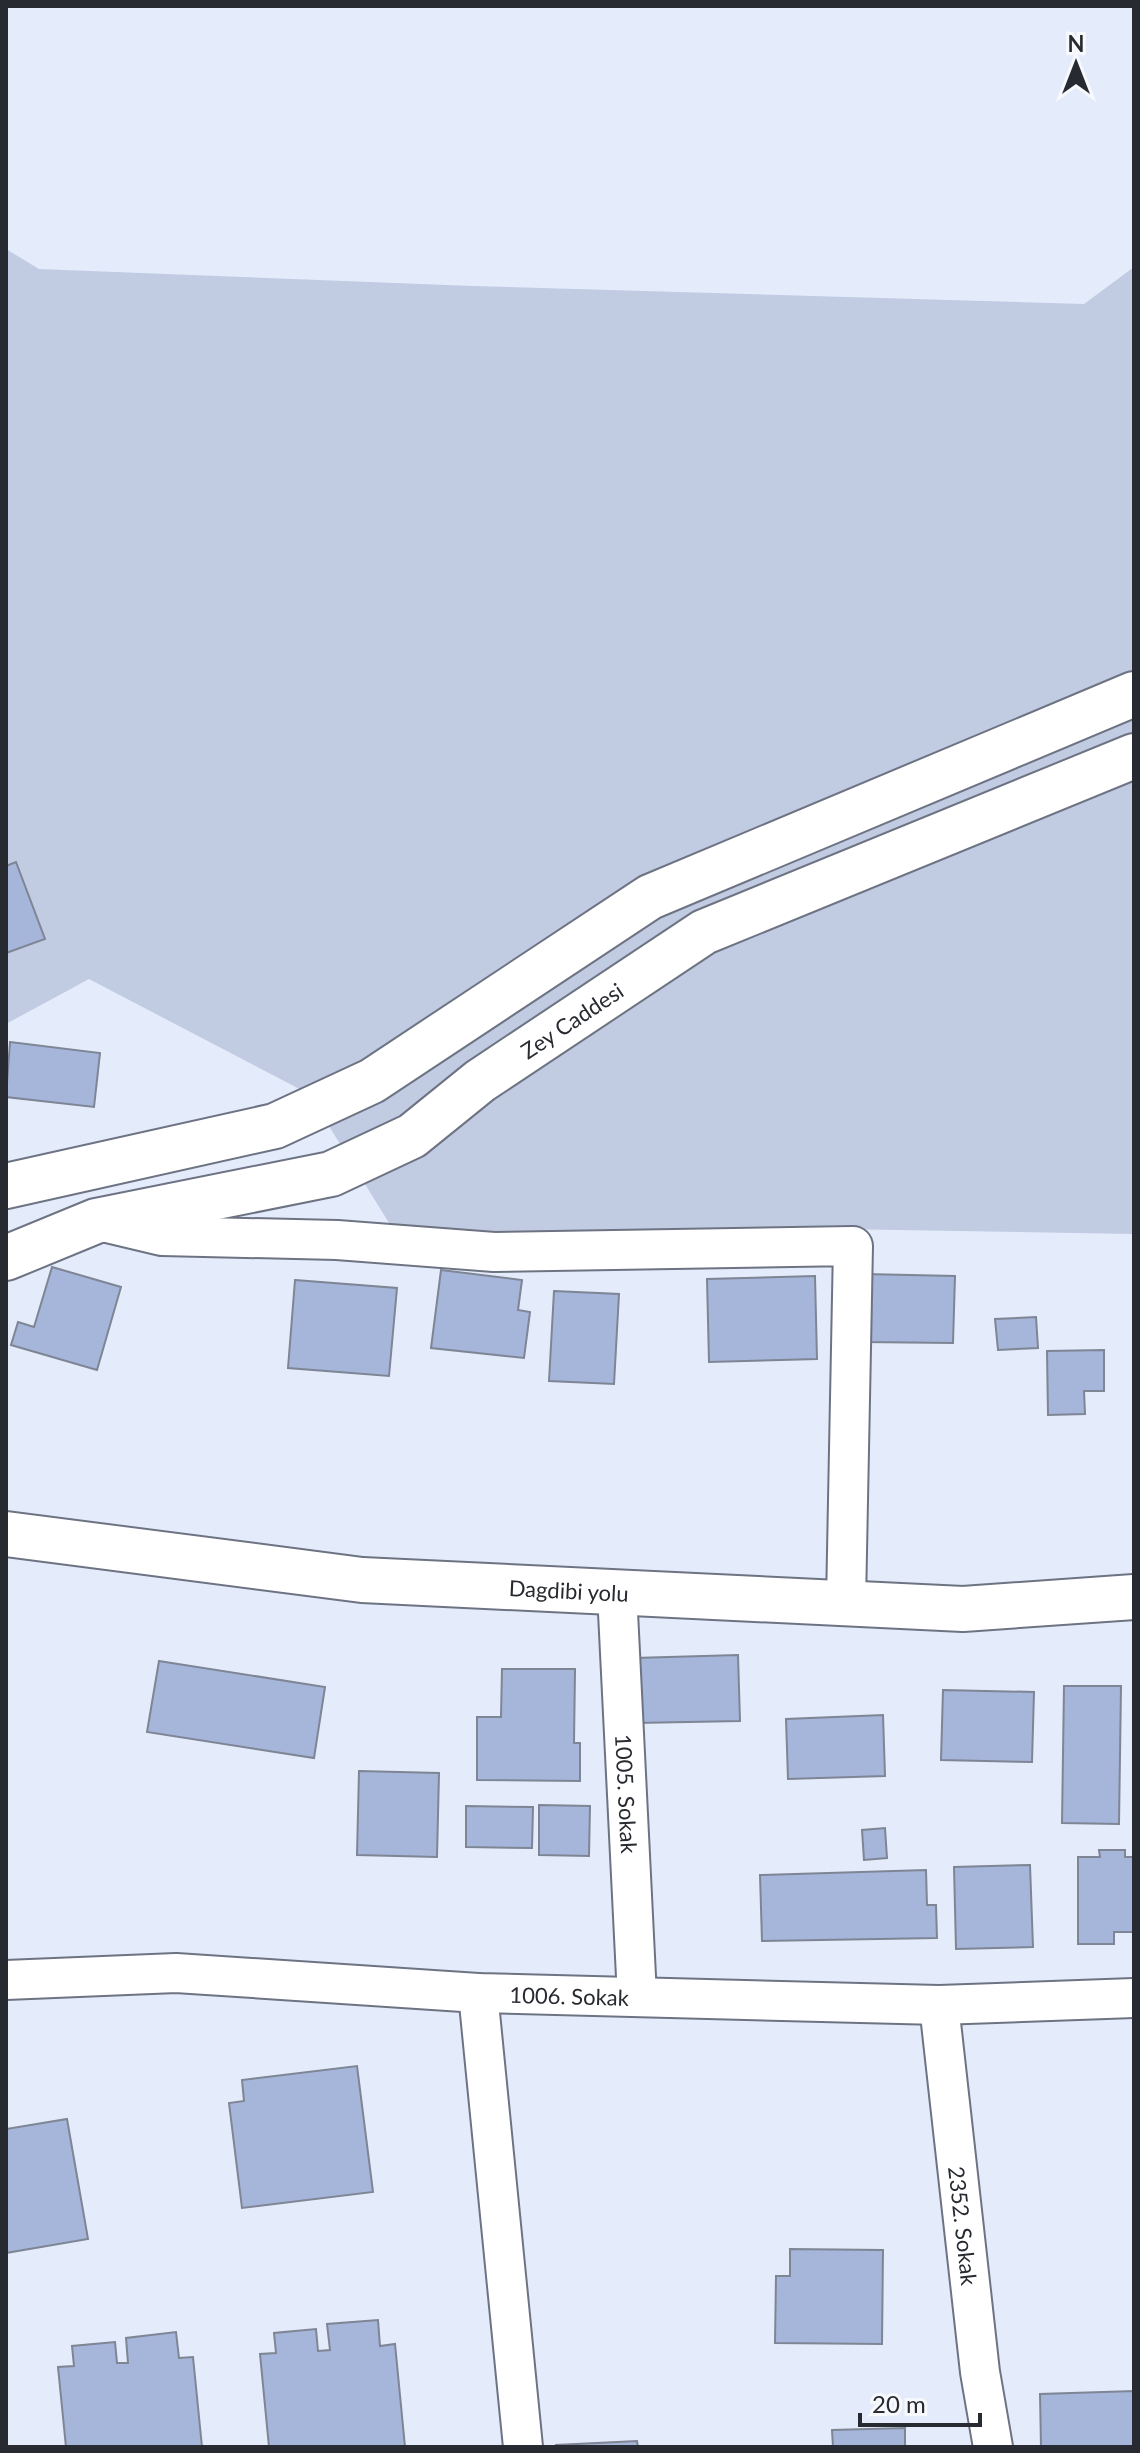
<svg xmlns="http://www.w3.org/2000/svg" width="1140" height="2453" font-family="Lato,sans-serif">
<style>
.green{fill:#c1cbe2}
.building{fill:#a6b5da;stroke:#7e8594;stroke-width:2}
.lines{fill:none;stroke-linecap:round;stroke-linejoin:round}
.street-casing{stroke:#6d7382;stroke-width:42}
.secondary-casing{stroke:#6d7382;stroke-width:48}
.street{stroke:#fff;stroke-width:38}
.secondary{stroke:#fff;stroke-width:44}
.labels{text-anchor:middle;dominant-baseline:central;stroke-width:8;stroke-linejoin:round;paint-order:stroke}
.street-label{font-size:22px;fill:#272a30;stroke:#f7f9fc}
</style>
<rect width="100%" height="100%" fill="#e4ecfc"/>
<path class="green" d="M6,249L39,269L472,286L1084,304L1134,267V1234L776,1228L399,1239L309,1094L89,979L6,1024Z"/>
<path class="building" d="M16,862L45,939L6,953V866Z
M10,1042L100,1053L94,1107L6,1097Z
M52,1267L121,1287L97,1370L11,1345L18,1322L34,1327Z
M441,1270L522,1280L518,1310L530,1312L524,1358L431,1348Z
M864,1274L955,1276L953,1343L863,1342Z
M815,1276L817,1359L709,1362L707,1279Z
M295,1280L397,1288L389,1376L288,1368Z
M554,1291L619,1294L614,1384L549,1381Z
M1036,1317L1038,1348L998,1350L995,1319Z
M1104,1350V1391H1084L1085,1414L1048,1415L1047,1351Z
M738,1655L740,1721L636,1723L634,1658Z
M159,1661L325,1687L314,1758L147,1732Z
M502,1669H575L574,1743H580V1781L477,1780V1717H501Z
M1064,1686H1121L1119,1824L1062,1823Z
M943,1690L1034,1692L1032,1762L941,1760Z
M883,1715L885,1776L788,1779L786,1719Z
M359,1771L439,1773L437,1857L357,1855Z
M539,1805L590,1806L589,1856L539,1855Z
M466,1806L533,1807L532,1848L466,1847Z
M885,1828L887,1858L864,1860L862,1830Z
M1099,1850H1125V1857H1134V1932H1114V1944H1078V1857H1100Z
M1030,1865L1033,1947L956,1949L954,1867Z
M926,1870L927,1905H936L937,1938L762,1941L760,1875Z
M357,2066L373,2192L242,2208L229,2103L244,2101L242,2080Z
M67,2119L88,2239L6,2253V2129Z
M790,2249L883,2250L882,2344L775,2343L776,2276H790Z
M378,2320L380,2346L395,2344L405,2447H269L260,2354L276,2353L274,2333L316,2329L318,2351L330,2350L327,2324Z
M176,2332L179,2358L193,2357L202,2447H66L58,2367L74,2366L72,2346L115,2342L117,2363H128L126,2338Z
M1134,2391V2447H1041L1040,2394Z
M905,2428V2447H833L832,2430Z
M637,2441L638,2447H556V2445Z"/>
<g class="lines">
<defs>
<g id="street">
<path d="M99,1221L162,1236L337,1240L494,1252L853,1246L846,1603"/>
<path id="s1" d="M617,1592L637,1997"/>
<path id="s2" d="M6,1980L176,1973L478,1993L939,2005L1134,1998"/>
<path d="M478,1993L523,2447"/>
<path id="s3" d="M939,2005L980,2372L993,2447"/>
</g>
<g id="secondary">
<path d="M6,1186L275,1126L372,1081L650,897L1134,694"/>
<path id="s4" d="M6,1258L96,1221L331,1174L412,1136L480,1081L704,932L1134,756"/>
<path id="s5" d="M6,1534L362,1580L963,1609L1134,1597"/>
</g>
</defs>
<use href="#street" class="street-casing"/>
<use href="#secondary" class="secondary-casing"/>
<use href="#street" class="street"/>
<use href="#secondary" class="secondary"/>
</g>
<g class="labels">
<g class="street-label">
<text stroke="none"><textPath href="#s4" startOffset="624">Zey Caddesi</textPath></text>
<text stroke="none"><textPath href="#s5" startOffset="566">Dagdibi yolu</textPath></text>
<text stroke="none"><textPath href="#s1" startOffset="202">1005. Sokak</textPath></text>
<text stroke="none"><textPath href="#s2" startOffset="564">1006. Sokak</textPath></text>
<text stroke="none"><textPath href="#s3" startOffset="222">2352. Sokak</textPath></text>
</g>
</g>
<rect width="1140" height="2453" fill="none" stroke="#272a30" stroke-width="16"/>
<g transform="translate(1076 64)" stroke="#f7f9fc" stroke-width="6" paint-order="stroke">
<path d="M0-6L14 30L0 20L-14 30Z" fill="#272a30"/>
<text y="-12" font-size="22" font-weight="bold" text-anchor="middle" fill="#272a30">N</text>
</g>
<path d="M860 2413v12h120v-12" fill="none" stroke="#272a30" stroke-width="4"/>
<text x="872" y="2413" font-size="24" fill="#272a30" stroke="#f7f9fc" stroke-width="6" paint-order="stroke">20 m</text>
</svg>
